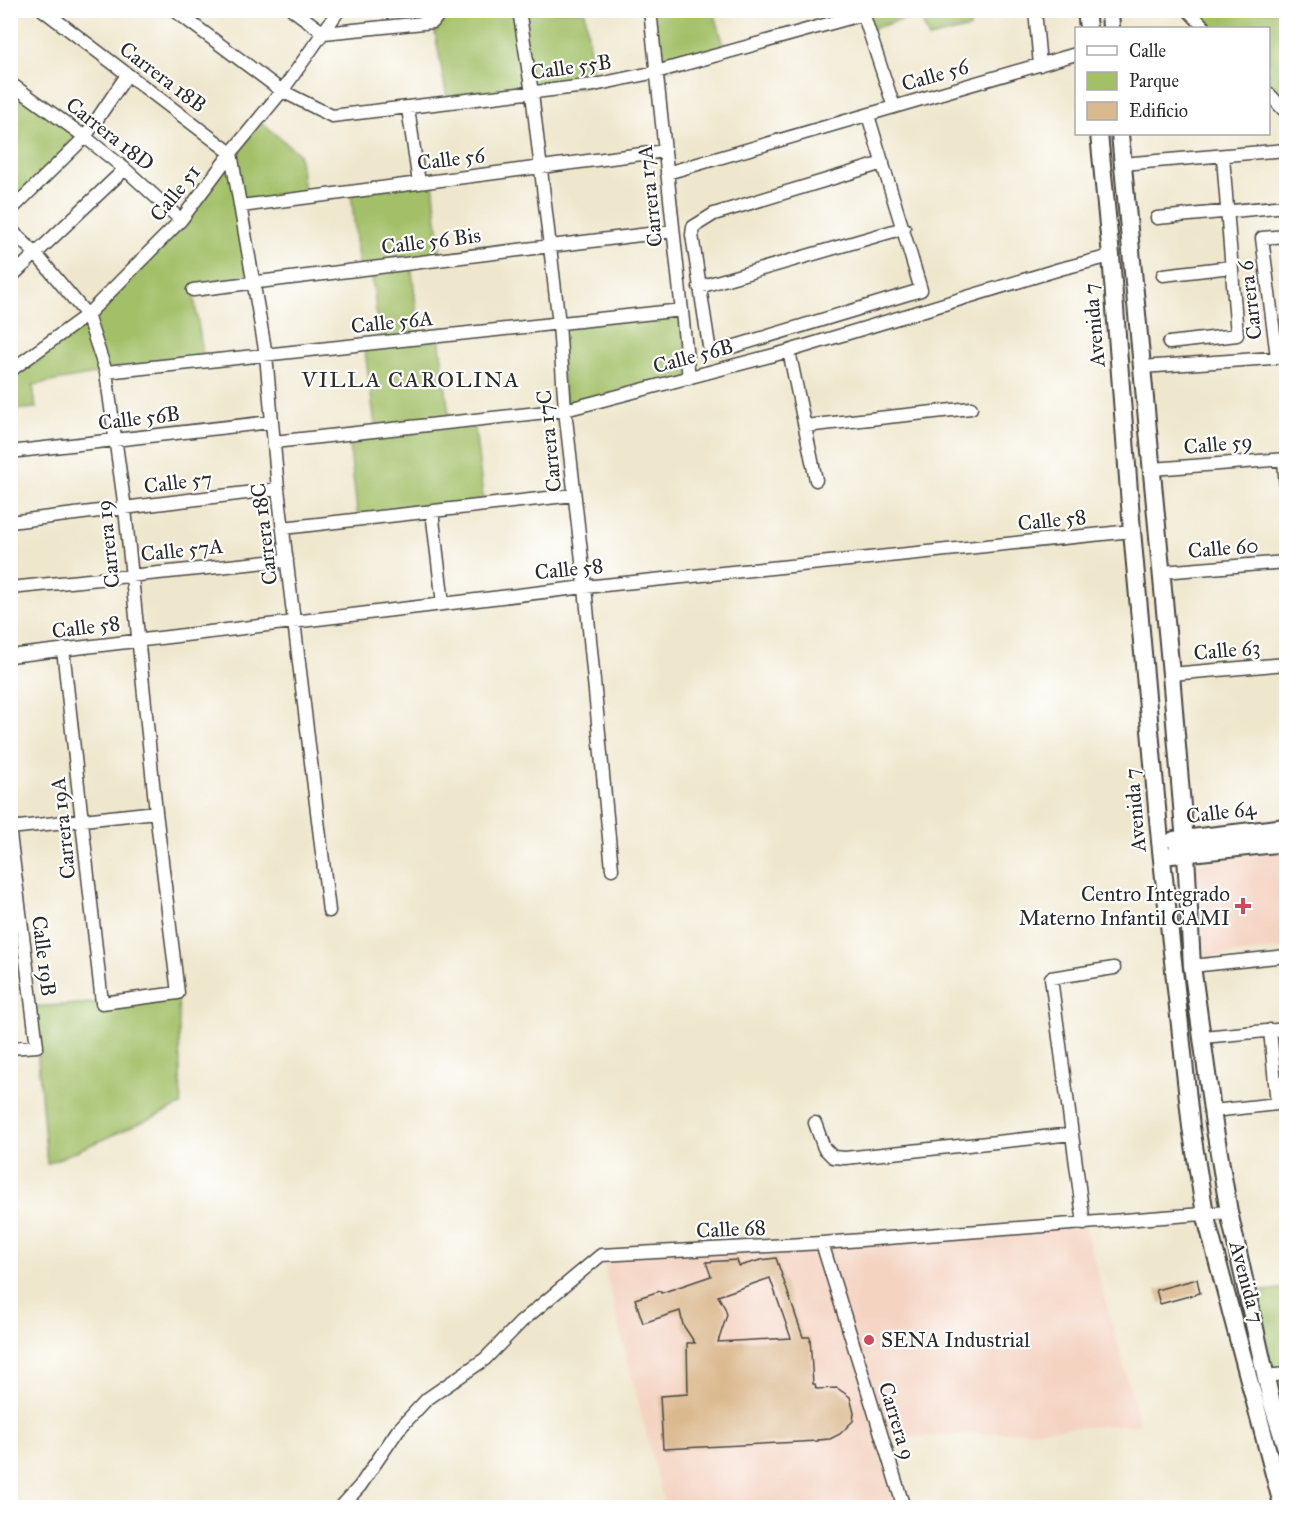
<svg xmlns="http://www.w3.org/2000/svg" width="1297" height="1518" font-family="'IM FELL Great Primer',serif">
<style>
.built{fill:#f4d3c1}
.green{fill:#a3c067;stroke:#677649;stroke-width:1.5}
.building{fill:#dbb98f;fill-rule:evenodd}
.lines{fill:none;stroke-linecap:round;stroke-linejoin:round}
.street-casing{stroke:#484743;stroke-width:15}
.secondary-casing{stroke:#484743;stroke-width:20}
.street{stroke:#fff;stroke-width:12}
.secondary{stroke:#fff;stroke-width:16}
.poi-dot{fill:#d1495b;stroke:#fff;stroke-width:2}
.labels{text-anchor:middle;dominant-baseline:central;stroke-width:4.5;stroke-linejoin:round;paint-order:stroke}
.street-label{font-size:21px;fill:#2b2b2b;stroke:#fff}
.poi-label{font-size:21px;fill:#2b2b2b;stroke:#fff;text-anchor:end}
.neighbourhood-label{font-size:22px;letter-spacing:1.5px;fill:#2b2b2b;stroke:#fff}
</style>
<rect width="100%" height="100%" fill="#fff"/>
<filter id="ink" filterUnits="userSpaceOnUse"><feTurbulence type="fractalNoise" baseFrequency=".0167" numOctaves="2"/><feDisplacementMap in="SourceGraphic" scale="12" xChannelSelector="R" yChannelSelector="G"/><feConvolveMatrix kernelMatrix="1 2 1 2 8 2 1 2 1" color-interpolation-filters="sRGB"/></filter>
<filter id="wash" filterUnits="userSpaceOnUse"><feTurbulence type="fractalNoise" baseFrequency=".008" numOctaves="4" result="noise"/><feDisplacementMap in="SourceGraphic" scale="24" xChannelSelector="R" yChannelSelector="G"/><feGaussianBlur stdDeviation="1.35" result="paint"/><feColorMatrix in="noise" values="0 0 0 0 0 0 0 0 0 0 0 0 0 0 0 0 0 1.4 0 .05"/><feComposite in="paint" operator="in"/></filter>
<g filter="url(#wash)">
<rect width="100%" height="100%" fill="#efe7cd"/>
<path class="built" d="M1286,851V948L1204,958L1196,864Z
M1084,1224L1140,1424L883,1439L904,1507H665L601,1255Z"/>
<path class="green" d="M442,11H585L594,85L448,103L433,22Z
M650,11H714L726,53L656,72Z
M862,11H969L970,28L929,38L919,14L869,30Z
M1188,11H1286V112L1269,93L1268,28H1205Z
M11,83L85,137L11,211Z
M258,120L299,154L305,198L242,207L254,282L193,290L204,361L106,372L33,385L36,408L11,410V371L87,315L181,220Z
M433,181L441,259L411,263L420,338L439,336L450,423L474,420L484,505L358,519L348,433L376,431L364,344L380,342L371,268L359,269L351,192Z
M682,310L689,378L565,410L559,324Z
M178,993L181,1105L47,1164L37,1046L31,1007L112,1002Z
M1286,1288V1372L1269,1375L1249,1293Z"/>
<g id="blocks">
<path class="building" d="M776,1258L803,1337H810L813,1384H815L816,1389L837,1388L850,1397L854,1413L853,1421L840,1434L830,1439L818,1440V1441L663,1449L660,1396L688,1394L687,1343H695L683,1325L680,1311L643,1323L635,1299L660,1291L661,1293L711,1276L706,1262L737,1260L739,1266L761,1260ZM770,1278L791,1338L718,1342L727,1315L725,1308L718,1296Z
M1197,1279L1200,1293L1160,1304L1156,1290Z"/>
</g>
</g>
<g filter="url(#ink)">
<use href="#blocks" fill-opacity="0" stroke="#484743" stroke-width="1.5"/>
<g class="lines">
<defs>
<path id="street" d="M43,10L231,153L266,355L278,489L329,911
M174,10L282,91L332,116L594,85L656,72L864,14
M293,10L324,33L433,22L442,10
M519,10L532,93L559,324L565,410L585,587L612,869
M650,10L689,378
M862,10L894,107
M1035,10L1040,65
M1188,10L1205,28
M10,83L85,137L125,169L181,220
M1268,93L1286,112
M408,108L419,183
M868,115C885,173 904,231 921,290L722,350H715L709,346L692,235L693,227L714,214L883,163
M1122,164L1286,150
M667,173L1076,54
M241,206L665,151
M10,211L85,137L127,75
M1157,218L1286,206
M10,229L36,254L87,315L106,372L125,509L156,812L178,993L102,1003L63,649
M1163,275L1231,267
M10,278L125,169
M699,287L904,228
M193,290L673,231
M1169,343L1237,335L1223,157
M789,351L816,480
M1277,357L1262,238L1286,236
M1142,367L1286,357
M10,371L87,315L181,220L231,153L282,91L339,10
M106,372L682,310
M805,426L971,408
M274,442L565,410L789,351L1060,269L1111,256
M10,452L271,422
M1284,459L1286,489
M1152,469L1286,459
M432,511L443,604
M10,522L278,489
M283,528L574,495
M1162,572L1286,562
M10,588L287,560
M10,656L585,587L1132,531
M1171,674L1286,664
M10,828L156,812
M10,834L37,1046L10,1048
M1192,966L1286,956
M1270,1030L1277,1104
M1203,1037L1286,1029
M1213,1111L1286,1103
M815,1123L824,1148L833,1157L845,1158L1072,1134
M1084,1224L1051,978L1114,968
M822,1243L904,1508
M1265,1376L1286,1374
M340,1508L360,1486L398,1430L427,1399L485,1359L521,1322L601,1255L822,1243L1229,1212"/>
<path id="secondary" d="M1086,10L1088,28
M1110,10L1111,28
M1099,134L1111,256L1132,531L1160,841L1191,1127L1205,1214L1283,1508
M1120,134L1171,674L1186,854L1192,966L1214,1124L1229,1212L1271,1400L1286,1448
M1174,840L1286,827
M1162,856L1286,843"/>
</defs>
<use href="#street" class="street-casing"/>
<use href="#secondary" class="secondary-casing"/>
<use href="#street" class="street"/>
<use href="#secondary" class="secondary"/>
</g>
</g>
<g class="poi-dot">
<path d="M1240 897h6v6h6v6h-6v6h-6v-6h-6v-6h6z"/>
<circle cx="869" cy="1340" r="6"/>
</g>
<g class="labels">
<g class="street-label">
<text transform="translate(571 67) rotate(-8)">Calle 55B</text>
<text transform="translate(935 75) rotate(-16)">Calle 56</text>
<text transform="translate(163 77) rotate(37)">Carrera 18B</text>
<text transform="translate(110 134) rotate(38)">Carrera 18D</text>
<text transform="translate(451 159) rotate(-7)">Calle 56</text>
<text transform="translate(175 193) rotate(-51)">Calle 51</text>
<text transform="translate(650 196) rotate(-96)">Carrera 17A</text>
<text transform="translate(431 241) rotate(-7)">Calle 56 Bis</text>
<text transform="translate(1250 300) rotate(-97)">Carrera 6</text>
<text transform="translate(392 322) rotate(-6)">Calle 56A</text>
<text transform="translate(1094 325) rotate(-95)">Avenida 7</text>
<text transform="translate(693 356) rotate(-15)">Calle 56B</text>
<text transform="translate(139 418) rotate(-7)">Calle 56B</text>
<text transform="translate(549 441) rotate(-96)">Carrera 17C</text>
<text transform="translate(1218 444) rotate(-5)">Calle 59</text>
<text transform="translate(178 482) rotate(-7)">Calle 57</text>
<text transform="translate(1052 520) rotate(-6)">Calle 58</text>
<text transform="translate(264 534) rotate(-97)">Carrera 18C</text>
<text transform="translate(108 544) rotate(-96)">Carrera 19</text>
<text transform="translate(1223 548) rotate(-5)">Calle 60</text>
<text transform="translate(182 550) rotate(-6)">Calle 57A</text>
<text transform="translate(569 569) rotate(-6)">Calle 58</text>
<text transform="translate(86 627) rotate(-7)">Calle 58</text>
<text transform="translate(1227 650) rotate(-5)">Calle 63</text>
<text transform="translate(1135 810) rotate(-95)">Avenida 7</text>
<text transform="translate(1221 812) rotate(-7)">Calle 64</text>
<text transform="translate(63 828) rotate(-96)">Carrera 19A</text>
<text transform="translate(44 956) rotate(83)">Calle 19B</text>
<text transform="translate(731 1229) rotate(-3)">Calle 68</text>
<text transform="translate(1247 1282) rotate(75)">Avenida 7</text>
<text transform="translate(897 1421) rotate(73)">Carrera 9</text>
</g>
<g class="poi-label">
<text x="1230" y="894">Centro Integrado<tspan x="1230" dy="24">Materno Infantil CAMI</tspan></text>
<text x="881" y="1340" text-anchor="start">SENA Industrial</text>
</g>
<g class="neighbourhood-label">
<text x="411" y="379">VILLA CAROLINA</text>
</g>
</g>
<rect width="1297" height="1518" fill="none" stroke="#fff" stroke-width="36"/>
<rect x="1075" y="27" width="195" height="108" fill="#ffffff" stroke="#aaaaaa" stroke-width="1.5"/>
<rect x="1087" y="46" width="30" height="9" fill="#ffffff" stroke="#aaaaaa" stroke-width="1.5"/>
<text x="1129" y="57" font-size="18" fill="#2b2b2b">Calle</text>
<rect x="1087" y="72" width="30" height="18" fill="#a3c067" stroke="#aaaaaa" stroke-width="1.5"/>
<text x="1129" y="87" font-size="18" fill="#2b2b2b">Parque</text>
<rect x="1087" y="102" width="30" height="18" fill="#dbb98f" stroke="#aaaaaa" stroke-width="1.5"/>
<text x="1129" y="117" font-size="18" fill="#2b2b2b">Edificio</text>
</svg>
